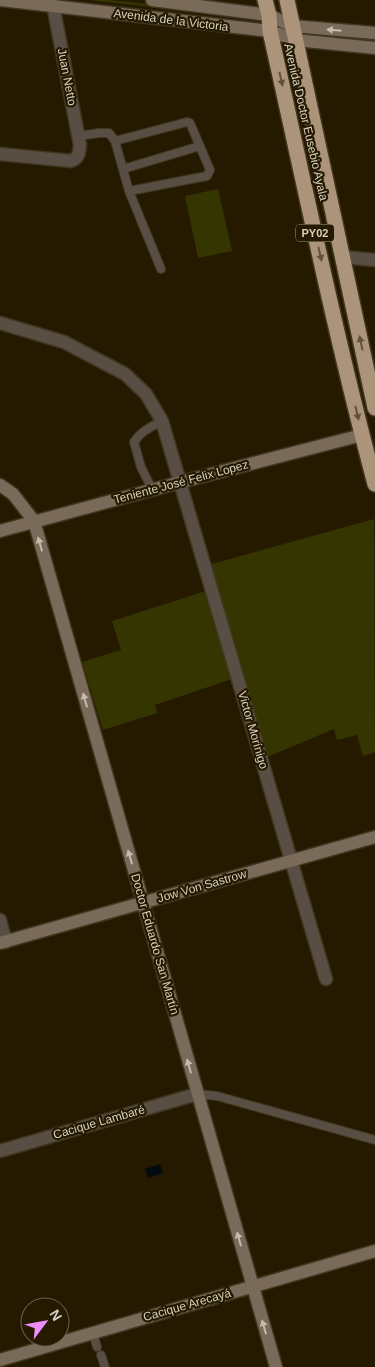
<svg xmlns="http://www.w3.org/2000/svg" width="375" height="1367" font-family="Helvetica,sans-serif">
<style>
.green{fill:#343500}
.water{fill:#020c10}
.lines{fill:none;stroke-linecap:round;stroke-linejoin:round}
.lane-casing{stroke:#41371f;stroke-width:10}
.street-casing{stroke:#41371f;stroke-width:15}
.secondary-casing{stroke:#41371f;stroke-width:15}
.highway-casing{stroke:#41371f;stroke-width:18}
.lane{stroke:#584e44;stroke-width:8}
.street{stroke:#584e44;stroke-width:12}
.secondary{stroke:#7a6a5a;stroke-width:12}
.highway{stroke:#ac947a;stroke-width:15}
.oneway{fill:#c4bcac}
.oneway2{fill:#625137}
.labels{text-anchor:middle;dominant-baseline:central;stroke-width:4.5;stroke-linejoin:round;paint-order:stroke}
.shield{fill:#251a00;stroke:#a29986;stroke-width:1}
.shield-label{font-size:11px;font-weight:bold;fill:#d7d0c0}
.street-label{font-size:12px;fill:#d7d0c0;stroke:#251a00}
</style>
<rect width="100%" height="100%" fill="#251a00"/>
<path class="green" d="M88,0H110L235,13V16Z
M304,124H306L309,132L338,256H334Z
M218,189L232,251L198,258L185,196Z
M374,519L375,752L363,756L357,735L337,740L334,729L265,758L208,565Z
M206,591L235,678L155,705L157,713L103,730L82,662L121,650L112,621Z"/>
<path class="water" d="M160,1164L163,1173L148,1178L145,1169Z"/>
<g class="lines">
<defs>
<path id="lane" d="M78,136L99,133H109L115,141L187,122L190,123L210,170L207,176L129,191
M115,141L129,191L161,269
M123,169L200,146
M152,489L141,467L134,442C141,431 151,427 162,421
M197,1094L217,1096L375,1140
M93,1333L97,1347
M101,1355L105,1367"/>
<path id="street" d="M0,154L71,161C79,158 79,153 80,145L52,0
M343,257L375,260
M0,323L64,342L125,374L146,394L162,421L326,979
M0,920L6,942
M0,1151L197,1094"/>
<path id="secondary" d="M0,0L270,31L296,40L375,48
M152,0L269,15L292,26L375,33
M0,485L13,494L34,521L276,1367
M0,531L181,482L362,435
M0,943L375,837
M0,1360L375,1251"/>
<path id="highway" d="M265,0L269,15L270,31C304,182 335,335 375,484
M287,0L375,408"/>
</defs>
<use href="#lane" class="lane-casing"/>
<use href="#street" class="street-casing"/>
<use href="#secondary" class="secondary-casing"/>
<use href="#highway" class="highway-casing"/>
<use href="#lane" class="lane"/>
<use href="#street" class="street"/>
<use href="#secondary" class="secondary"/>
<use href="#highway" class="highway"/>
</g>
<defs><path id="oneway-solid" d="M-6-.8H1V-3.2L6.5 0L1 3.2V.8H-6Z" transform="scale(1.25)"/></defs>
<g class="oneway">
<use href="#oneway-solid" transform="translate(334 30) rotate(-175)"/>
<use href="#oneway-solid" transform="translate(40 544) rotate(-106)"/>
<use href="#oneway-solid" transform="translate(85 700) rotate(-106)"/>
<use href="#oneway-solid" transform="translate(130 857) rotate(-106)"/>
<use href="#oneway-solid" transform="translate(189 1066) rotate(-106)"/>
<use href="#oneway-solid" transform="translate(239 1239) rotate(-106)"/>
<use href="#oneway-solid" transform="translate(264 1327) rotate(-106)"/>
</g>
<g class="oneway2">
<use href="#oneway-solid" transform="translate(281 79) rotate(77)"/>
<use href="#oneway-solid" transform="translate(320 254) rotate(77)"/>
<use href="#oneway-solid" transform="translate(361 343) rotate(-102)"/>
<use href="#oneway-solid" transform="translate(357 413) rotate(77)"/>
</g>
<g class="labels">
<rect class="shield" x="296" y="224.5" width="38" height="17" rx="4"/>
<g class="shield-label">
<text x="315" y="233">PY02</text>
</g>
<g class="street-label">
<text transform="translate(171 20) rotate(7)">Avenida de la Victoria</text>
<text transform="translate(67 77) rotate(79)">Juan Netto</text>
<text transform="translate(306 122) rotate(77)">Avenida Doctor Eusebio Ayala</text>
<text transform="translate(181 482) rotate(-15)">Teniente José Felix Lopez</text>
<text transform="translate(253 730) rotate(74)">Victor Morínigo</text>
<text transform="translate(202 886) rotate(-16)">Jow Von Sastrow</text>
<text transform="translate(155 944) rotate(74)">Doctor Eduardo San Martín</text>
<text transform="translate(99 1122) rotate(-16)">Cacique Lambaré</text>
<text transform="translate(187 1305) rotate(-16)">Cacique Arecayá</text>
</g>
</g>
<g transform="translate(45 1322) rotate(58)"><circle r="24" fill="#251a00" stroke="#6c634d"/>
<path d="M0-4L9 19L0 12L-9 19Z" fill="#eb8dfb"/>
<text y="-8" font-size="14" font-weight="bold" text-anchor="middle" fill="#d7d0c0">N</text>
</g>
</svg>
